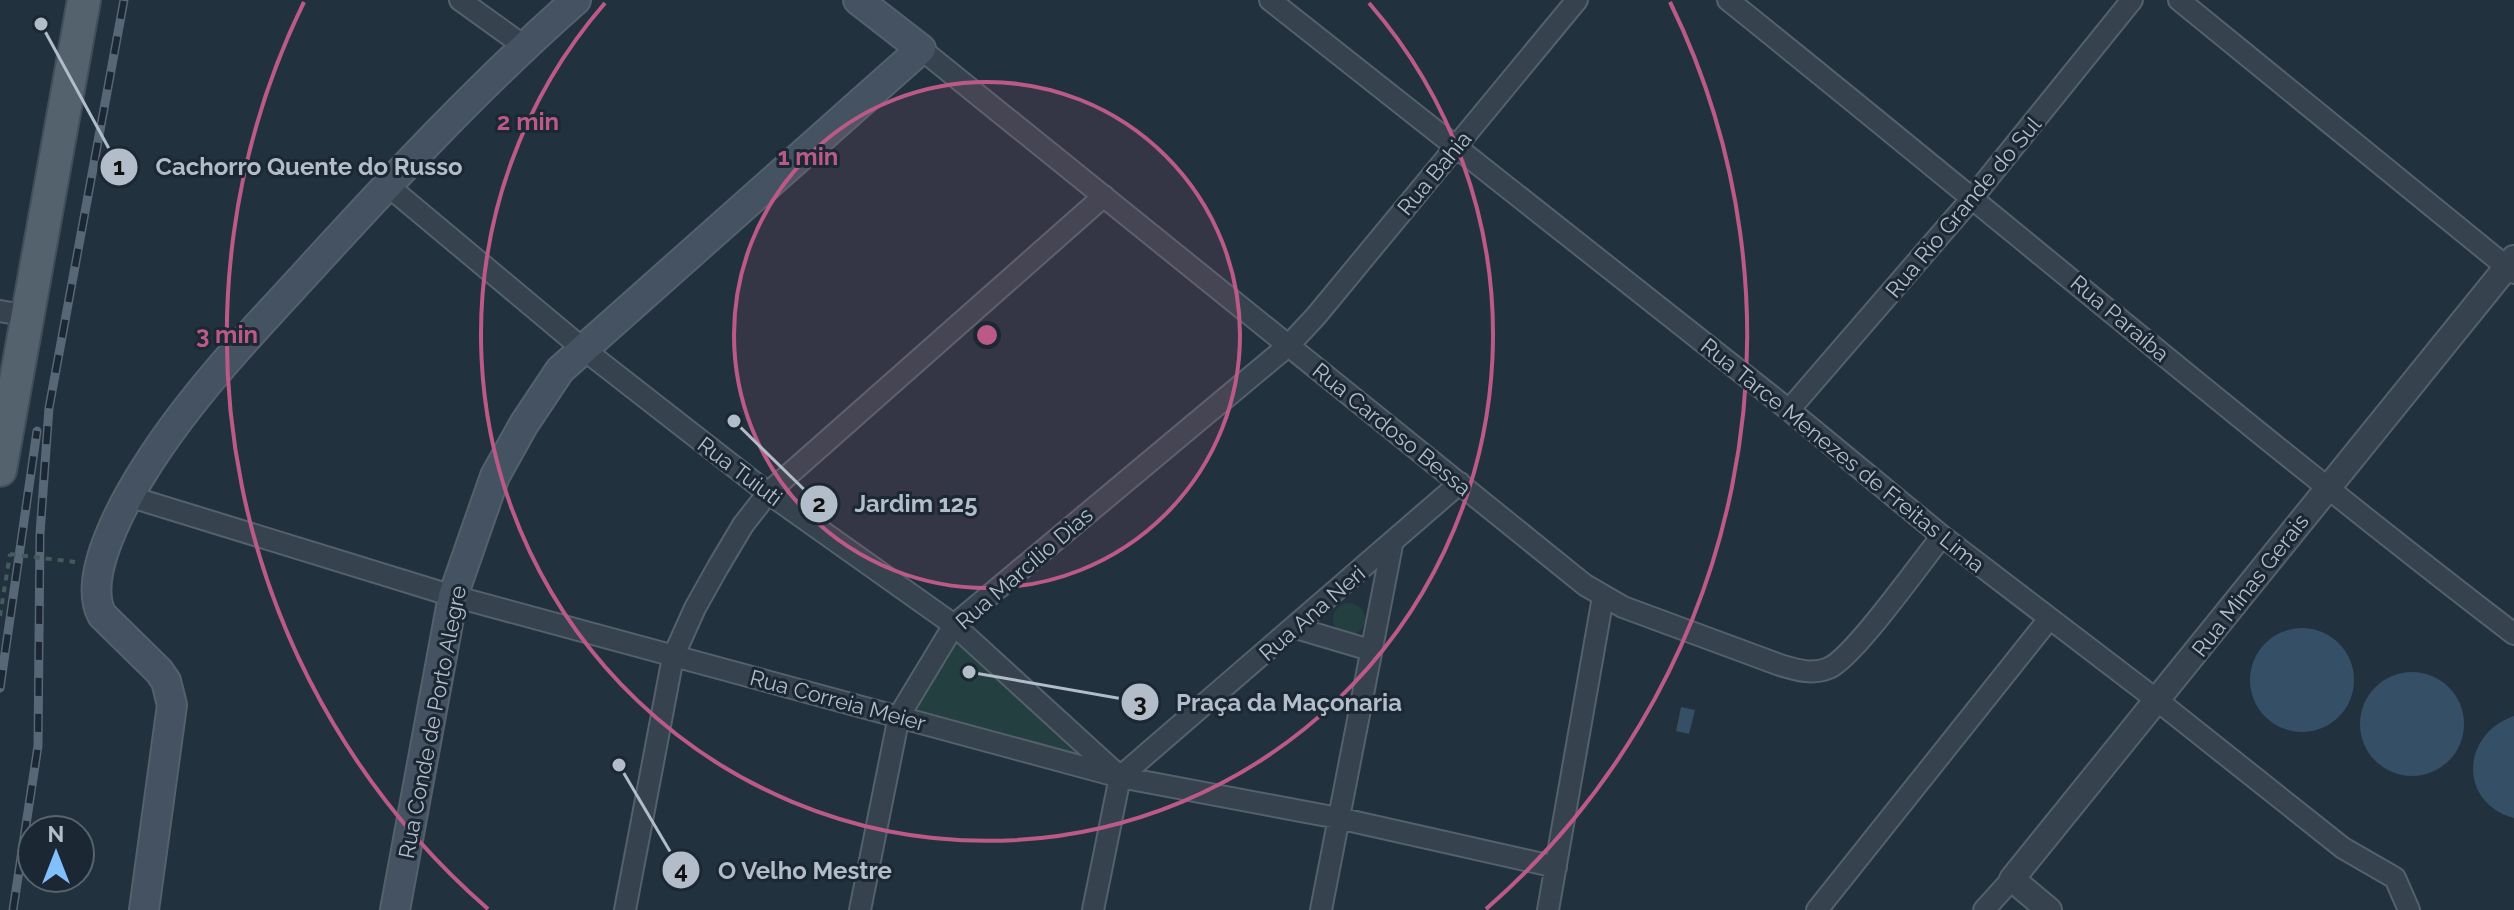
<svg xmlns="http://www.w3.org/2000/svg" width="2514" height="910" font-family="Raleway,sans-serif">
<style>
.green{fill:#243f3f}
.water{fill:#354f66}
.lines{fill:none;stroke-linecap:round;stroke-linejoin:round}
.minor-casing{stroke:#54606c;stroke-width:24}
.tertiary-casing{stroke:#54606c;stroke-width:28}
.secondary-casing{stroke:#54606c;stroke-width:32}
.primary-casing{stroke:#424e5a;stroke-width:36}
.path{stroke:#425b5b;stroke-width:4;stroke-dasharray:6 6;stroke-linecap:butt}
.minor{stroke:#36424e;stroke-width:20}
.tertiary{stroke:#36424e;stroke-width:24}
.secondary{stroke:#445261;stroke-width:28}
.primary{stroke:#54626e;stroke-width:32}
.rail-casing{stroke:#586775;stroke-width:9}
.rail{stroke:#1b2733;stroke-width:6;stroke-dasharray:18;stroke-linecap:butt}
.path-bridge{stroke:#425b5b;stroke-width:4;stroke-dasharray:6 6;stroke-linecap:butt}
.ring{fill:none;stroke:#bc5a87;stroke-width:4}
.labels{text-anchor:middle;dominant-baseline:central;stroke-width:6;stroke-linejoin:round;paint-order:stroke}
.street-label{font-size:22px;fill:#b2bdc9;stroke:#1b2733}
.centre{fill:#bc5a87;stroke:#1b2733;stroke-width:4}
.ring-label{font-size:24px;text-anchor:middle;font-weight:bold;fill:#bc5a87;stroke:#1b2733;stroke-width:6;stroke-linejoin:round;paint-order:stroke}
.leader{fill:none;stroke:#b2bdc9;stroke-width:3}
.callout-dot{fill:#b2bdc9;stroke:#1b2733;stroke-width:3}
.mark-label{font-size:24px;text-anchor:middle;font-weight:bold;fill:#111}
.callout-label{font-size:24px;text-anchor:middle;font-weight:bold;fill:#b2bdc9;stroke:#1b2733;stroke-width:6;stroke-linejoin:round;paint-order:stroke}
</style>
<rect width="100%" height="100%" fill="#22313e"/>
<path class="green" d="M1333 619a16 16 0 1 1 32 0a16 16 0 1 1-32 0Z
M957,631L1121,768L906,713Z"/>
<path class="water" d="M2250 680a52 52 0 1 1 104 0a52 52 0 1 1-104 0Z
M2360 724a52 52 0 1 1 104 0a52 52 0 1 1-104 0Z
M1681,707L1695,710L1689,734L1676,731Z
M2514,716V818C2458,803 2461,734 2514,716Z"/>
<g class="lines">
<defs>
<path id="minor" d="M460,0L524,46
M1270,0L1789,410L1942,536L2158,701L2343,848L2395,878L2409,910
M1728,0C1991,211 2247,429 2514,634
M2179,0L2514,273
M921,49L1585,585L1623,607L1780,665C1797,670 1812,675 1829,668C1854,657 1921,562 1942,536
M387,185L582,348L768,493L954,625L1117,774
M0,311L29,316
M1789,410L1973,197L2132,0
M128,496L453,596L1120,777L1338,818L1556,867
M1296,628L1370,650
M625,910L673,657L695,608L718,567L743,525L768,493L1104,196
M860,910L899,716L954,625L1289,345L1316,316L1577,0
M1093,910L1120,777L1460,483
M1321,910L1392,545
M1548,910L1603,597
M1817,910L2049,619
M1984,910L2012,879"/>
<path id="tertiary" d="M2049,910L2012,879L2514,258"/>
<path id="secondary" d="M144,910L172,705L166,681L159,671L102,615C81,576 126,498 148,464C194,392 254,330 311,268C396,175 482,83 576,0
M395,910L453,596L495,476L524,424L560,370L921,49L858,0"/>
<path id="primary" d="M0,470L84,0"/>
</defs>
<use href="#minor" class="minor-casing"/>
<use href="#tertiary" class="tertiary-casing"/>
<use href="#secondary" class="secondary-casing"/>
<use href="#primary" class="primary-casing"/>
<path class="path" d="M0,616L10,554"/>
<use href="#minor" class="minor"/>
<use href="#tertiary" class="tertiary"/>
<use href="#secondary" class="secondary"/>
<use href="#primary" class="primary"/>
<defs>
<path id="rail" d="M0,688L37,431
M13,910L38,746L40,534L49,408L124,0"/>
</defs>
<use href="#rail" class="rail-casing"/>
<use href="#rail" class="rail"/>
<path class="path-bridge" d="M10,554L75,562"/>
</g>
<circle cx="987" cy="335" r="253" fill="#bc5a87" fill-opacity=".12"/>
<g class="ring">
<circle cx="987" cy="335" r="253"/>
<path d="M1369 3A506 506 0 1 1 605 3"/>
<path d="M488 909A760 760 0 0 1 304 2M1670 2A760 760 0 0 1 1486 909"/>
</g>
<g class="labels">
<g class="street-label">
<text transform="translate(1434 173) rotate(-50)">Rua Bahia</text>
<text transform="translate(1963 207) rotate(-50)">Rua Rio Grande do Sul</text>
<text transform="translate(2120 318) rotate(40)">Rua Paraíba</text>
<text transform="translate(1392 429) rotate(39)">Rua Cardoso Bessa</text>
<text transform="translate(1843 455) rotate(39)">Rua Tarce Menezes de Freitas Lima</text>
<text transform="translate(740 471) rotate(37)">Rua Tuiuti</text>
<text transform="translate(1024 568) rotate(-41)">Rua Marcílio Dias</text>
<text transform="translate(2250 585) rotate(-52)">Rua Minas Gerais</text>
<text transform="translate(1312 613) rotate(-41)">Rua Ana Neri</text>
<text transform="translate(838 700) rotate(15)">Rua Correia Meier</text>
<text transform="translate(432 722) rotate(-79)">Rua Conde de Porto Alegre</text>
</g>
</g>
<circle cx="987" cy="335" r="12" class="centre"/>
<g class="ring-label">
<text x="528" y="130">2 min</text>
<text x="808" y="165">1 min</text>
<text x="227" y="343">3 min</text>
</g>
<path class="leader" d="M41 24L119 167M734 421L819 504M969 672L1140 702M619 765L681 870"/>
<g class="callout-dot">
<circle cx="41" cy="24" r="8"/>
<circle cx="734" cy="421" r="8"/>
<circle cx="969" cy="672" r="8"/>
<circle cx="619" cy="765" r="8"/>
<circle cx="119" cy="167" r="20"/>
<circle cx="819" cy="504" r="20"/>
<circle cx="1140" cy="702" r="20"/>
<circle cx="681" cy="870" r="20"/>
</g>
<g class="mark-label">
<text x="119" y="175">1</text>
<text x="819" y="512">2</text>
<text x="1140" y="711">3</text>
<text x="681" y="879">4</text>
</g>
<g class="callout-label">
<text x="309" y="175">Cachorro Quente do Russo</text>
<text x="916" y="512">Jardim 125</text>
<text x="1289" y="711">Praça da Maçonaria</text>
<text x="805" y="879">O Velho Mestre</text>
</g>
<g transform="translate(56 854)"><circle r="38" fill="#1b2733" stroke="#57636f" stroke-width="2"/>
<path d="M0-6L14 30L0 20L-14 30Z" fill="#82bffd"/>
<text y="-12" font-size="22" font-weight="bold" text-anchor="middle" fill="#b2bdc9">N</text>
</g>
</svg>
